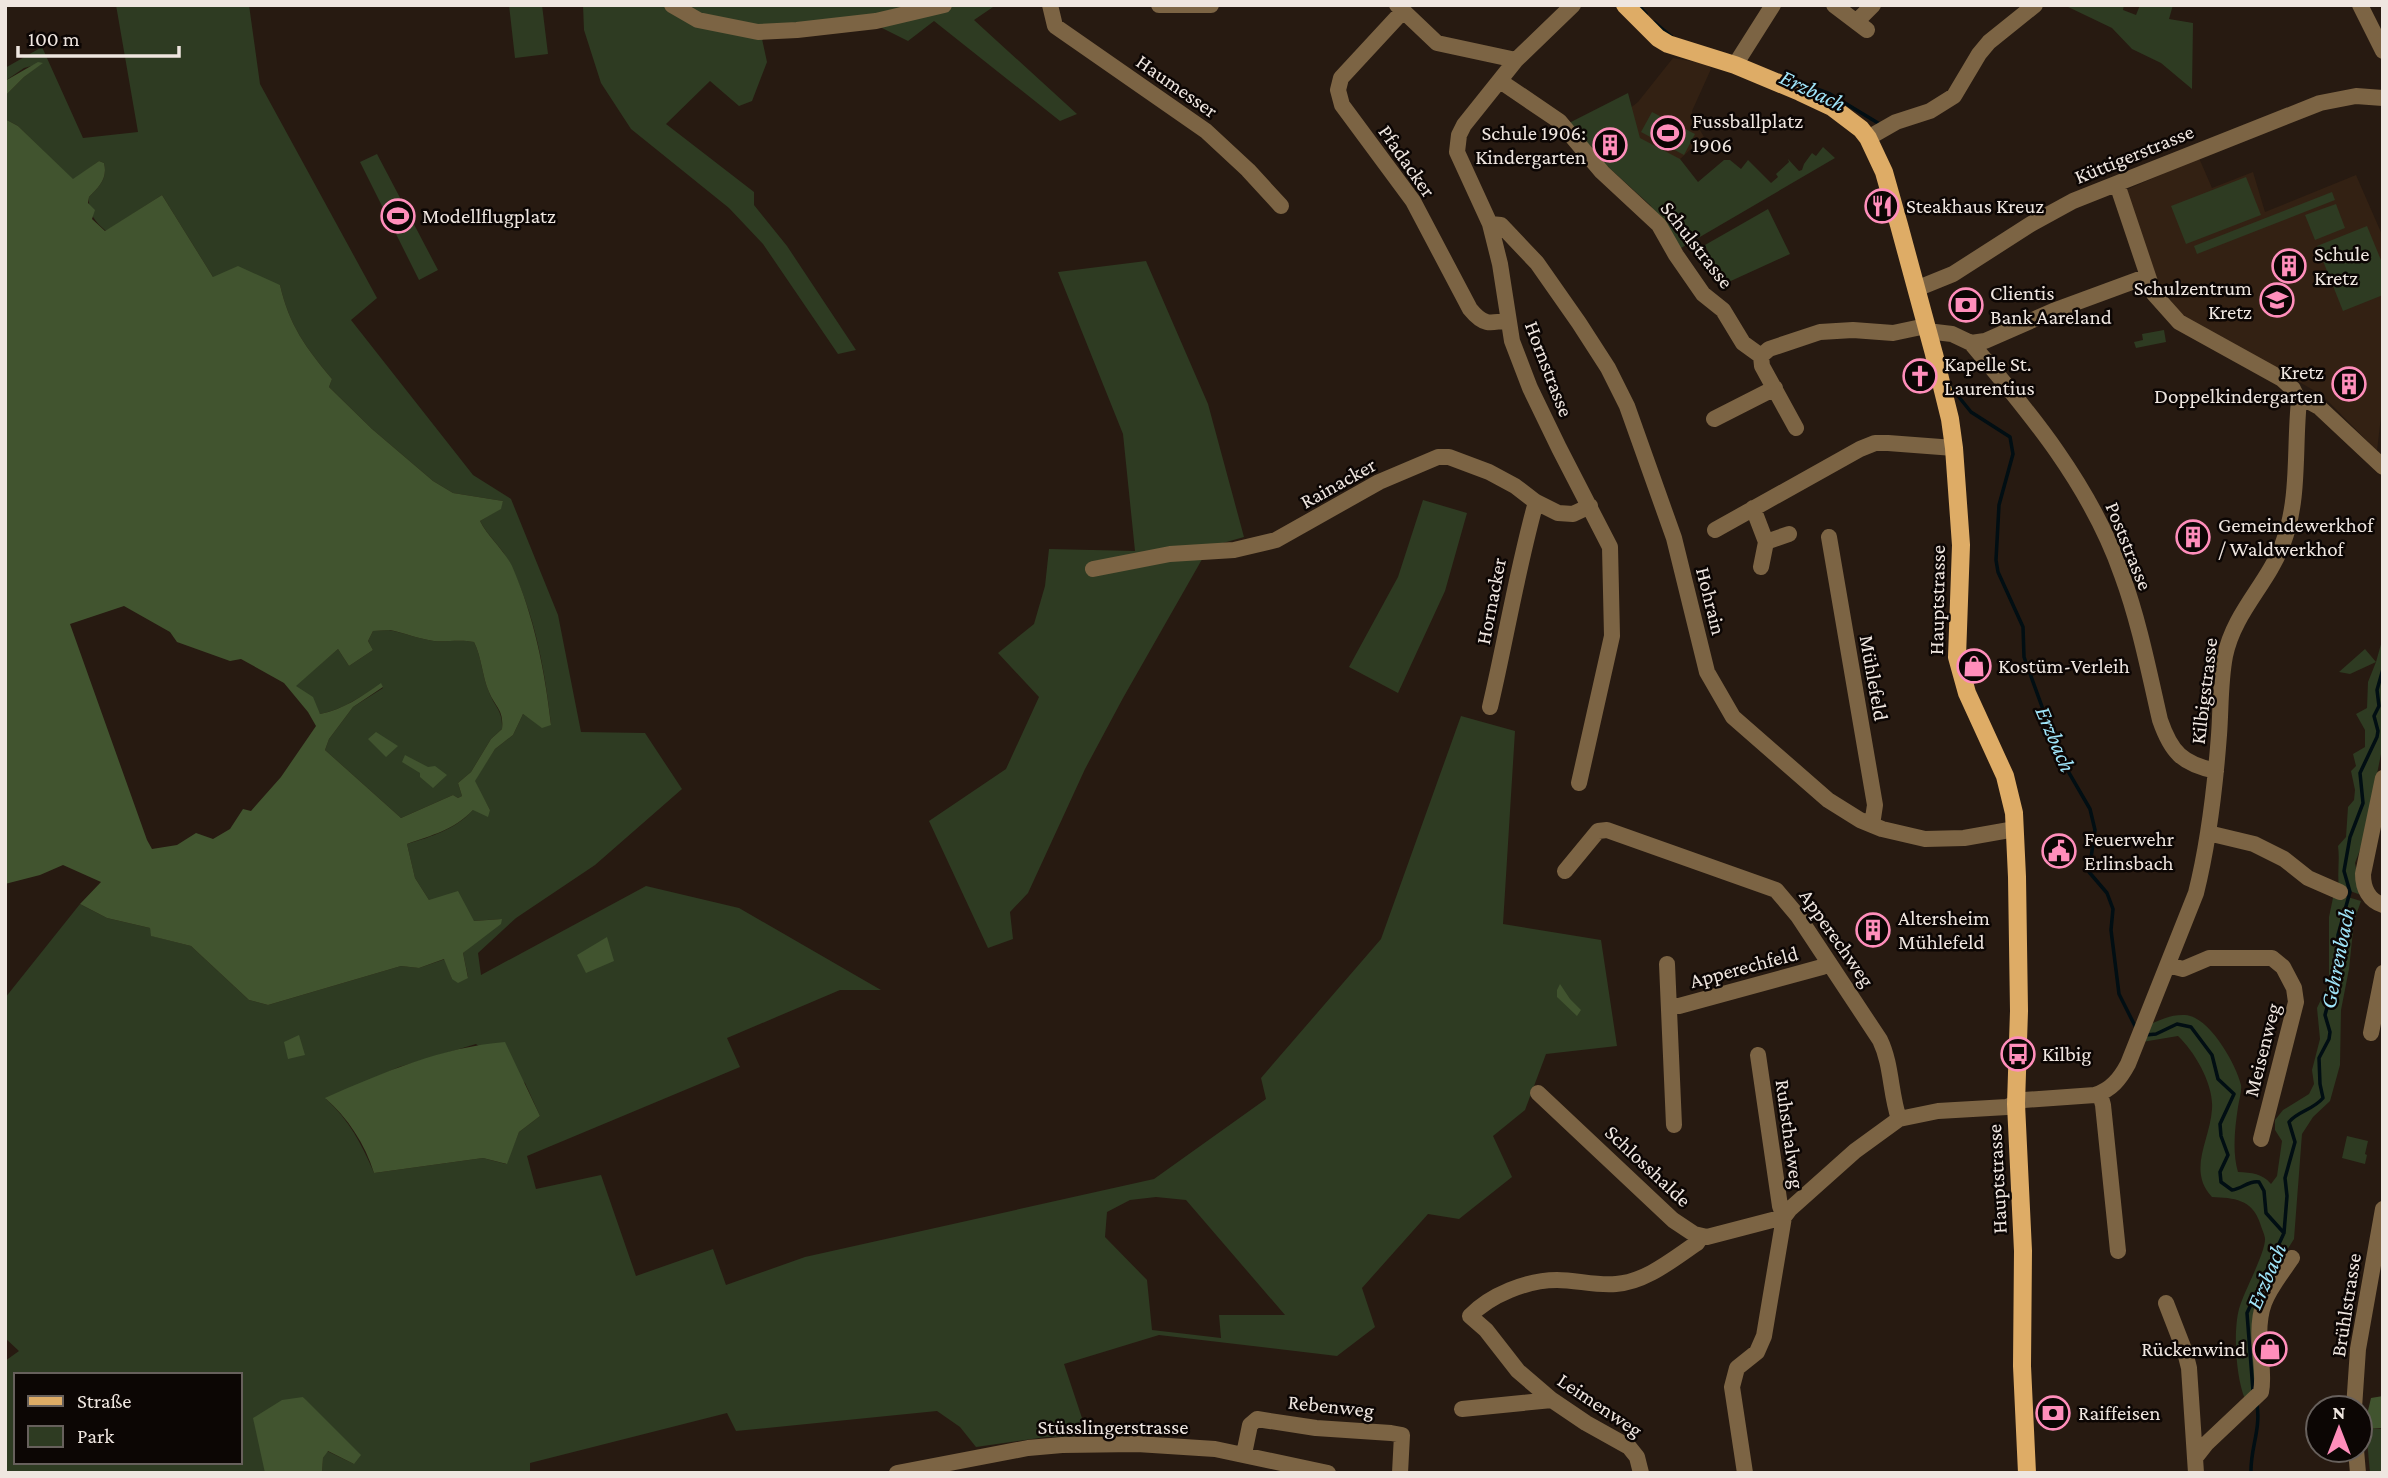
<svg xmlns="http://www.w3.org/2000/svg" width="2388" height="1478" font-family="'Crimson Pro',serif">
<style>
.built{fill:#332113}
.green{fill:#2e3b22;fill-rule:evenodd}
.forest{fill:#41542f;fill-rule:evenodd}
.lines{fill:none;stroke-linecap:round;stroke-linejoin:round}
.stream{stroke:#010e13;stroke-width:3.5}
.minor{stroke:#7c6444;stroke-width:16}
.major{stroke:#deac66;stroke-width:18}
.labels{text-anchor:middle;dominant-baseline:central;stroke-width:5;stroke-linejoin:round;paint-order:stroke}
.street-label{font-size:21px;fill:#efe6e0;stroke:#0c0604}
.poi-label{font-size:21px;fill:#efe6e0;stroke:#0c0604;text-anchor:start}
.water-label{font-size:23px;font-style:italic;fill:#a0e5fa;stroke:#0c0604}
</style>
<rect width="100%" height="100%" fill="#271a11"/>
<path class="built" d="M1673,58L1707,64L1711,69L1692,111L1694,120L1704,137L1640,196L1586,143L1638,102Z
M2199,158L2212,188L2253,172L2265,212L2356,175L2383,237V399L2377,451L2322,395L2183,316L2158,284L2126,190Z"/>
<path class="green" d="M116,5H249L260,84L377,298L351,320L473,475L511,499L558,615L581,732L645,733L682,789L595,865L516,918L478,953L481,975L646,886L739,908L881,990H840L727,1038L740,1067L527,1156L536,1189L601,1175L636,1276L713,1249L726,1285L805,1257L1154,1179L1266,1099L1261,1078L1381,939L1461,716L1515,731L1503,924L1601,940L1617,1046L1546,1054L1525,1110L1493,1136L1512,1177L1459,1219L1428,1214L1362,1288L1375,1327L1337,1356L1159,1335L1064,1364L1088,1436L1046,1437L976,1447L960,1427L937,1411L736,1431L727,1413L530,1463V1473H322L323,1458L327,1451L354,1464L303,1397L265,1466V1473H5V1361L19,1351L5,1338V998L80,904L107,918L150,928L152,936L191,946L249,1000L268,1005L401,966L419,968L445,959L452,979L468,977L463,953L501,919L474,921L429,900L415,878L407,844C433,836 454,830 473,810H490L474,781L495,749L513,735L523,714L542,727L551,724C545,671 535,615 511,566C504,549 488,537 480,521L500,509L503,501L453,493L433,481L372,429L329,387L332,379C306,348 289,325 280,285L213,277L162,195L106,231C94,221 88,213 89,197C99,187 108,178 104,163L99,161L73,180L18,126L5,119V96L24,77L42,63L24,68L5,81V68L42,47L83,138L138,132ZM476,1044L525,1083L540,1116L519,1132L506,1164L483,1158L374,1173C362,1144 349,1120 326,1099L399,1067ZM1156,1197L1186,1200L1285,1315H1219L1221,1338L1152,1330L1147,1280L1105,1237L1107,1212L1130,1200ZM16,1375H240V1462H16Z
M509,5H542L548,54L515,58Z
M583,5H996L974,20L1077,114L1060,121L934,21L908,41L878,26L762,39L767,62L752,101L739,106L710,81L666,124L754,192V205L787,246L856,350L838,354L763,244L729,208L631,129L601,83L584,30Z
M2064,5H2124L2123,10L2136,15L2140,5H2173L2169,19L2193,23L2192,89L2161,63L2132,49L2112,28Z
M1628,93L1640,138L1680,159L1698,182L1724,160H1730L1741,169L1748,160L1771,183L1778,177L1776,174L1789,162L1788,159L1799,171L1802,170L1804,164L1812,153L1816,156L1823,147L1835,158L1681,248L1650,205L1594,154L1569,123Z
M1652,112L1695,134L1684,155L1641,132Z
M377,154L438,270L419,280L360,162Z
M2246,177L2261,215L2186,244L2171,206Z
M2332,192L2335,200L2197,254L2194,246Z
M2336,204L2345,228L2315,240L2305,215Z
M1768,209L1790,254L1722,285L1705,245Z
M2367,226L2383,265V295L2343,311L2317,246Z
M1146,261L1208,404L1244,537L1209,547L1123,698L1085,769L1028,893L1010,912L1013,939L988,948L929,821L1006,769L1039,697L998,653L1034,624L1045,586L1049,549L1135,551L1123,434L1058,272Z
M2164,330L2166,342L2136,348L2134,342L2143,340L2142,334Z
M1423,500L1467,513L1445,591L1398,693L1349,667L1398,577Z
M389,630C405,633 419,639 434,641C448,642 460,639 474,642C482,658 482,676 489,692C495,708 503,710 502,729L491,739L471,772L458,783L462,796L458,798L453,795L401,818L325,750L329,739L353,707L383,688L381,684C361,696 343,710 320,714L295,686L338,649L349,666L373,650L368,641L373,631Z
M2383,637V744L2364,839L2355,863L2361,895L2339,887C2337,872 2340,861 2338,846L2346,837L2348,807L2354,800L2355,790L2351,771L2356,766L2353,754L2365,747V730L2356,714L2367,708L2368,682L2376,662L2350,674L2339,672L2365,649L2376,662Z
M2334,893L2361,901L2354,921L2349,969L2341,1010L2340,1065L2330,1101L2313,1117L2302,1134L2294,1239L2275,1269L2259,1374L2254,1390L2245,1399C2236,1378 2233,1332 2239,1309C2244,1291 2266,1252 2265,1238C2264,1233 2261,1227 2260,1223C2252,1199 2234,1198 2212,1197C2187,1170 2210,1141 2212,1109C2214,1085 2195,1052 2178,1036L2142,1042L2148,1025C2160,1020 2172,1014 2185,1015C2209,1016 2236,1064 2241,1085C2242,1091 2239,1100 2238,1107C2235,1127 2232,1152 2238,1172C2252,1173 2262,1173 2271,1184L2277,1176L2282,1141L2275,1130V1120L2283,1110L2309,1094L2314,1084L2312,1070L2320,1039L2317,1008L2329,983V917Z
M2347,1136L2368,1141L2365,1154L2367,1155L2365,1164L2342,1158Z
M2366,1429H2383V1473H2370Z"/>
<path class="forest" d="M38,62L43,63L24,77L5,96V81Z
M5,119L18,126L73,179L99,161L104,163C108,178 99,187 89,197L88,203L95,210L92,219L105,231L162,195L213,277L238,266L280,285C289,325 306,348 332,379L329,387L372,429L433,481L453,493L503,501L501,509L480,521C488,537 504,550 512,566C534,616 545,671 551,725L542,728L523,714L513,735L495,749L475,781L490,810L488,817L473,810C454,830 432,835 407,844L415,878L429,900L458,891L474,921L502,919L501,924L463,953L468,978L458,983L452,979L444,959L419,968L401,966L268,1005L249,1000L191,946L151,936L150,928L107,918L80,904L101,882L63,865L40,875L5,884ZM124,606L170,632L177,642L230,661L241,659L284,683L308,712L316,726L281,777L251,811L243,809L230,829L213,839L196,833L177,845L152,849L147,840L70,624ZM390,630C405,633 419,639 434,641C448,642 460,639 474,642C482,658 482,676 489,692C496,708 504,710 502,729L491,739L471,772L458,783L462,796L458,798L453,795L401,818L325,750L329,739L353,707L383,687L381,683C362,696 343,710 320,714L313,697L296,686L338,649L349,666L373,650L368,641L373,631Z
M376,732L398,746L386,757L368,739Z
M405,755L428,767L435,766L447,775L433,788L420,777V773L402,762Z
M607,937L614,961L586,973L577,955Z
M1560,984L1570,999L1581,1010L1577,1016L1557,997V990Z
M299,1035L305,1055L288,1059L284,1042Z
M505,1042L540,1116L519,1132L507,1164L483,1158L374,1173C365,1144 348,1118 325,1098C382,1073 442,1047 505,1042Z
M2383,1396V1428L2366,1429V1419L2371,1398Z
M303,1397L361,1455L354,1464L328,1451L323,1458L322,1473H265L253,1418L282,1400Z"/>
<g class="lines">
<path class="stream" d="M1638,5L1646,14
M1654,22L1672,37
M1791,79L1830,94L1878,123
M1950,386L1971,412L2010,437L2013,454L1999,505L1996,560L1998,572L2023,627L2024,657L2061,759L2090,809L2095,830L2089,872L2107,893L2113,909L2111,930L2119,994L2136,1028
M2146,1035L2156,1034L2177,1024L2191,1027L2212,1055L2218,1079L2234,1094L2220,1124L2221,1136L2228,1155L2220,1172L2221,1182L2232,1190C2242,1189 2249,1180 2259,1182L2264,1191L2266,1213L2284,1233L2247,1313L2253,1391
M2284,1233L2287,1196L2285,1178L2295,1142L2289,1122C2298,1111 2313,1110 2323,1098L2320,1084L2319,1058L2329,1039L2330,1032L2325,1015L2338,966V935L2350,892L2344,871L2350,837L2363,803L2360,773L2377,737L2378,731L2374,716L2379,706L2377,690L2383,669
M2251,1473C2250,1450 2261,1429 2257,1405"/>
<path class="minor" d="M672,5L698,20L758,32L797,30L876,21L944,5
M1050,5L1055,26L1206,131L1248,170L1281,206
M1159,5H1211
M1397,5L1437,43L1516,60
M1573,5L1516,60L1464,125L1459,135L1457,152L1490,224L1500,264L1512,341L1530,388L1559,448L1610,547L1612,636L1579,783
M1834,5L1867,30
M2360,5L2383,51
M1403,11L1341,78L1338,90L1342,105L1413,201L1470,309C1483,325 1489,324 1508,320
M1857,21L1873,5
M1735,65L1773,5
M1500,81L1559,121L1602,172L1659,225L1676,255L1703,294L1723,310L1743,343L1761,356
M1868,138L1896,122L1930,111L1954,96L1979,54L1989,42L2035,5
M2117,184L2154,294L2179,322L2282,379L2293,389L2299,401H2308L2319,407L2383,467
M1490,224L1501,225L1537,263L1579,323L1608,368L1627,406L1674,538L1707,672L1733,717L1828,800L1860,820L1882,829L1925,839L1964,838L2015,829
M1916,289L1953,274L2031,224L2073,201L2320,103L2356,96L2383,98
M1927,331L1952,334L1971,343L1985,341L2053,311L2148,276
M1971,343C2031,414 2091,486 2122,575C2139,621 2149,672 2160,720C2171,752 2182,764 2216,771
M1714,419L1775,388
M1796,428L1762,366L1761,356L1769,349L1820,332L1853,330L1893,333L1926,326
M1753,508L1766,542L1761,567
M1715,530L1860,449L1875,443H1888L1954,448
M1829,537L1875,805L1872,825
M1766,542L1789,534
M1093,569L1170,554L1234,550L1276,540L1379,482L1438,457H1449L1489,472L1515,486L1536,502L1558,513L1573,514L1590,506
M1490,707C1506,639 1517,570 1536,502
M2383,778L2363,874C2363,888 2369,901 2383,905
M2208,833L2254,844L2284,859L2308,878L2340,892
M1565,871L1598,831L1607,830L1776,890L1798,916L1880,1040C1892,1065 1890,1093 1899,1119
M1667,964L1674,1125
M2168,965L2183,969L2209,958H2272L2283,967L2294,988L2296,1002L2261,1139
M1669,1006H1679L1822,967L1829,963
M2371,1033L2383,973
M1538,1093L1673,1220L1694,1234L1707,1237L1784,1217L1780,1206L1758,1055
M2100,1094L2103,1105L2118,1251
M2166,1303L2185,1352L2189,1368L2196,1473
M2354,1408L2358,1349L2383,1209
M1462,1409L1552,1400
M2356,1450L2358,1473
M1244,1454L1250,1425L1257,1419L1316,1428L1391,1433L1402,1435L1400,1473
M2195,1458L2206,1444L2261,1392C2264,1377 2261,1364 2260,1348C2256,1304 2268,1292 2292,1258
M897,1473L1028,1448L1062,1445L1137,1444L1215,1449L1328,1473
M1641,1473L1637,1457L1629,1447L1586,1423L1552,1400L1518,1371L1486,1330L1470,1316C1490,1295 1527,1280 1557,1280C1576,1280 1597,1286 1616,1284C1646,1282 1673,1259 1697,1243L1701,1237
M1745,1473L1732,1387L1737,1368L1757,1352L1764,1336L1784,1217L1790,1209L1855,1151L1899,1119L1938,1111L2007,1107L2024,1100L2095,1095C2111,1090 2120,1079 2128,1064L2196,893C2209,841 2215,788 2219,735C2221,709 2220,682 2225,656C2234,612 2268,584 2283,543C2300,499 2294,447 2299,401"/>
<path class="major" d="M1625,5L1658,38L1668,44L1735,65L1800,92L1832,107L1861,129L1868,138L1884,172L1899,225L1934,354L1950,419L1954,448L1961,545L1957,657L1967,693L2005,776L2014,813L2017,877L2019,1011L2016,1104L2023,1251L2022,1366L2027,1473"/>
</g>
<defs>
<symbol id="stadium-ring" viewBox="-11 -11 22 22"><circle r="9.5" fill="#0c0604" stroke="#ff8ebb" stroke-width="1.5"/><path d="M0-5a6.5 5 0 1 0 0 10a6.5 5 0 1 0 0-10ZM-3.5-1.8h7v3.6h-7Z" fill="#ff8ebb"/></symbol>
<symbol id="building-ring" viewBox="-11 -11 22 22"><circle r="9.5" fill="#0c0604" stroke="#ff8ebb" stroke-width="1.5"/><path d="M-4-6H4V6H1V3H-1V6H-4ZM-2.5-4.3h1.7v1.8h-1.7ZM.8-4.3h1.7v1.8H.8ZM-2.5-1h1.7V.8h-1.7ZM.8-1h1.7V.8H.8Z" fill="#ff8ebb"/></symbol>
<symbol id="restaurant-ring" viewBox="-11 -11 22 22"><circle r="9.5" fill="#0c0604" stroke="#ff8ebb" stroke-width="1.5"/><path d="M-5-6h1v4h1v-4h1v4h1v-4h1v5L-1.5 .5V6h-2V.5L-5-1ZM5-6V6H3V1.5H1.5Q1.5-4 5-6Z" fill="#ff8ebb"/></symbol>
<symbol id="school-ring" viewBox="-11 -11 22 22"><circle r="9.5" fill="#0c0604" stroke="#ff8ebb" stroke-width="1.5"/><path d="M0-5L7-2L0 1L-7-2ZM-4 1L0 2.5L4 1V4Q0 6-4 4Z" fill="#ff8ebb"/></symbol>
<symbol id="bank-ring" viewBox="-11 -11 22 22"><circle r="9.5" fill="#0c0604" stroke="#ff8ebb" stroke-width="1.5"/><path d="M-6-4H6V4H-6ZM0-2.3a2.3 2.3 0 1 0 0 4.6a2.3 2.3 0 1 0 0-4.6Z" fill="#ff8ebb"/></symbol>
<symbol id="church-ring" viewBox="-11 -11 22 22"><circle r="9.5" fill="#0c0604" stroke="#ff8ebb" stroke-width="1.5"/><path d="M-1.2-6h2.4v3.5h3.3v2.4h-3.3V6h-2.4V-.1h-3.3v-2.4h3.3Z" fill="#ff8ebb"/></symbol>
<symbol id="shop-ring" viewBox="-11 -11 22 22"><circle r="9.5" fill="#0c0604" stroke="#ff8ebb" stroke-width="1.5"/><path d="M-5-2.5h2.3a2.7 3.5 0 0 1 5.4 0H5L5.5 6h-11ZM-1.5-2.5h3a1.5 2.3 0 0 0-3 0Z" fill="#ff8ebb"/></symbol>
<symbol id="civic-ring" viewBox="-11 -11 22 22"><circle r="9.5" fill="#0c0604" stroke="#ff8ebb" stroke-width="1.5"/><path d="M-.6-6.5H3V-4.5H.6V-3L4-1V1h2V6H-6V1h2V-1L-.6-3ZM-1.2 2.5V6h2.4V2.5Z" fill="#ff8ebb"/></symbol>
<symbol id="bus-ring" viewBox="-11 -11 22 22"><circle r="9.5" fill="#0c0604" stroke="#ff8ebb" stroke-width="1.5"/><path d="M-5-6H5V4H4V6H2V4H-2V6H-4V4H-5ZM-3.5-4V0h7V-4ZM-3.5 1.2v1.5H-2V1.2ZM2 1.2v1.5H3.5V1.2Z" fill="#ff8ebb"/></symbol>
</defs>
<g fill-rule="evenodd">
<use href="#stadium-ring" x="1649" y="114" width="38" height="38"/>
<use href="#building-ring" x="1591" y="126" width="38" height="38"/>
<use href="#restaurant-ring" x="1863" y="187" width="38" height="38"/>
<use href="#stadium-ring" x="379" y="197" width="38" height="38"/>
<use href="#building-ring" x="2270" y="247" width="38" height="38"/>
<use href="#school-ring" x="2258" y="281" width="38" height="38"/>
<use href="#bank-ring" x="1947" y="286" width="38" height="38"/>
<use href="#church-ring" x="1901" y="357" width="38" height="38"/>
<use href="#building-ring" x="2330" y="365" width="38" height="38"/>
<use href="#building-ring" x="2174" y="518" width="38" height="38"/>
<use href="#shop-ring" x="1955" y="647" width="38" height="38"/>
<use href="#civic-ring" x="2040" y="832" width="38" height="38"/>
<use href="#building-ring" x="1854" y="911" width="38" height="38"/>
<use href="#bus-ring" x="1999" y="1035" width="38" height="38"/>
<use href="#shop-ring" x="2251" y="1330" width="38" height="38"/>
<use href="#bank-ring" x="2034" y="1394" width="38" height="38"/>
</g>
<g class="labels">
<g class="street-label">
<text transform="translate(1177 86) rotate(35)">Haumesser</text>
<text transform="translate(2134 154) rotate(-22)">Küttigerstrasse</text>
<text transform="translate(1407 161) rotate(55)">Pfadacker</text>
<text transform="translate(1697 245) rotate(52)">Schulstrasse</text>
<text transform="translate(1549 369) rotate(69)">Hornstrasse</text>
<text transform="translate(1338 483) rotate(-29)">Rainacker</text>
<text transform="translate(2129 546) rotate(68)">Poststrasse</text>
<text transform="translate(1937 600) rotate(-89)">Hauptstrasse</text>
<text transform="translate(1491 601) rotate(-79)">Hornacker</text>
<text transform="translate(1711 601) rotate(76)">Hohrain</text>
<text transform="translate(1874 678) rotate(80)">Mühlefeld</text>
<text transform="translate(2204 691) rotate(-83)">Kilbigstrasse</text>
<text transform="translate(1837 938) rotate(55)">Apperechweg</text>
<text transform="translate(1744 967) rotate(-15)">Apperechfeld</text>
<text transform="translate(2262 1050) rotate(-76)">Meisenweg</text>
<text transform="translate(1790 1134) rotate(82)">Ruhsthalweg</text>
<text transform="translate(1648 1166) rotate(43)">Schlosshalde</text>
<text transform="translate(1997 1179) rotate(-93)">Hauptstrasse</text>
<text transform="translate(2346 1305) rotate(-81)">Brühlstrasse</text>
<text transform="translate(1600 1405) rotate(34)">Leimenweg</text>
<text transform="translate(1331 1406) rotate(6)">Rebenweg</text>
<text x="1113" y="1427">Stüsslingerstrasse</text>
</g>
<g class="poi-label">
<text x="1692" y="121">Fussballplatz<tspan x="1692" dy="24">1906</tspan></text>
<text x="1586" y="133" text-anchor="end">Schule 1906:<tspan x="1586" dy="24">Kindergarten</tspan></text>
<text x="1906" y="206">Steakhaus Kreuz</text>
<text x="422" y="216">Modellflugplatz</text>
<text x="2314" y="254">Schule<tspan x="2314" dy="24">Kretz</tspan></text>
<text x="2252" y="288" text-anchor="end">Schulzentrum<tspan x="2252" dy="24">Kretz</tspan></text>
<text x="1990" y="293">Clientis<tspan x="1990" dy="24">Bank Aareland</tspan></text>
<text x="1944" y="364">Kapelle St.<tspan x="1944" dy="24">Laurentius</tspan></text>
<text x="2324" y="372" text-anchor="end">Kretz<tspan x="2324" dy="24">Doppelkindergarten</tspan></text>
<text x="2218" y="525">Gemeindewerkhof<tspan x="2218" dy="24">/ Waldwerkhof</tspan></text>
<text x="1998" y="666">Kostüm-Verleih</text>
<text x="2084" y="839">Feuerwehr<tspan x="2084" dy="24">Erlinsbach</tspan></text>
<text x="1898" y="918">Altersheim<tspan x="1898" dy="24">Mühlefeld</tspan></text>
<text x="2042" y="1054">Kilbig</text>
<text x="2246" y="1349" text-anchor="end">Rückenwind</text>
<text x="2078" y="1413">Raiffeisen</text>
</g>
<g class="water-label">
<text transform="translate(1813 90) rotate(25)">Erzbach</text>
<text transform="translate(2056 739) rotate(67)">Erzbach</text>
<text transform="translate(2337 958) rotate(-79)">Gehrenbach</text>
<text transform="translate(2266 1276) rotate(-67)">Erzbach</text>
</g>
</g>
<rect width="2388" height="1478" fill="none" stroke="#efe6e0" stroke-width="14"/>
<rect x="14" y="1373" width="228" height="91" fill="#0c0604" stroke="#67605c" stroke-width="2"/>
<rect x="28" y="1396" width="35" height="10" fill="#deac66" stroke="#67605c" stroke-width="2"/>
<text x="77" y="1408" font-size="21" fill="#efe6e0">Straße</text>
<rect x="28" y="1426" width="35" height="21" fill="#2e3b22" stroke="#67605c" stroke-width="2"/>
<text x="77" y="1443" font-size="21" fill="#efe6e0">Park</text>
<g transform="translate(2339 1429)"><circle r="33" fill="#0c0604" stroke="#67605c" stroke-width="2"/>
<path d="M0-5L12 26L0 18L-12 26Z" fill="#ff8ebb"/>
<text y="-10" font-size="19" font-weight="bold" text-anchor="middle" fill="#efe6e0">N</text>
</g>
<path d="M18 46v10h161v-10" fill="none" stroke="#efe6e0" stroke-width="3.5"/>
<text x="28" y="46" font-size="21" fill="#efe6e0" stroke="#0c0604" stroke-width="5" paint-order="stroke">100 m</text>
</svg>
